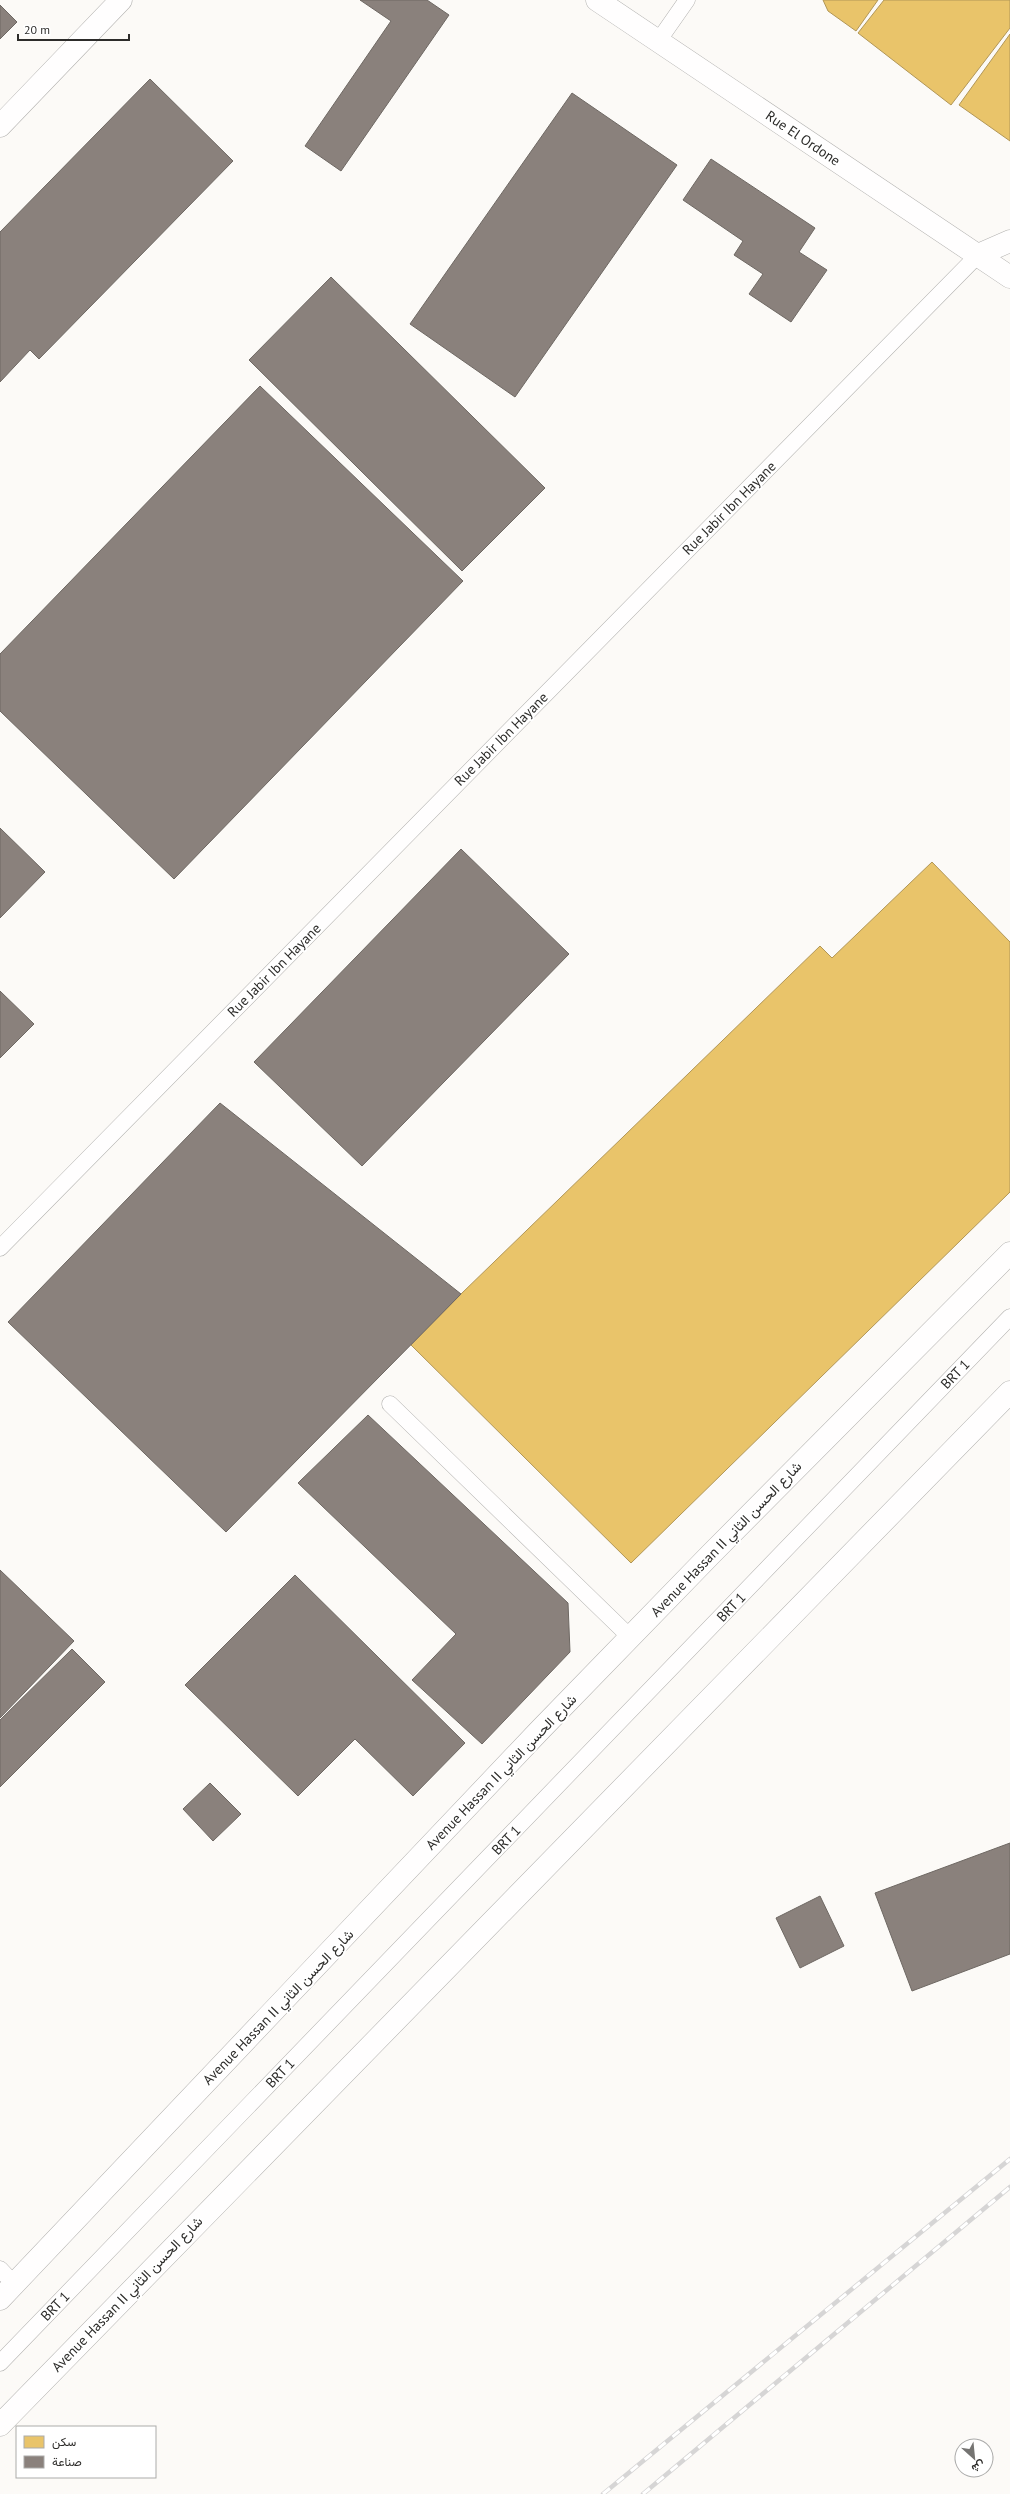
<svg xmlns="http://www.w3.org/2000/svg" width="1010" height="2494" font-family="'PT Sans',Vazirmatn,sans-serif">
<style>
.homes{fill:#e9c46a;stroke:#b19657}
.industry{fill:#8a817c;stroke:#6e6863}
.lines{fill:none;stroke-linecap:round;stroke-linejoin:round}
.lane-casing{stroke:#b2b1af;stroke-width:17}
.street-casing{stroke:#b2b1af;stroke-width:23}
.secondary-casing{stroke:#b2b1af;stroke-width:23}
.primary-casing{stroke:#b2b1af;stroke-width:23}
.lane{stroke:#fffefe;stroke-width:16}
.street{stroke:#fffefe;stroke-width:22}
.secondary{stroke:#fffefe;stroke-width:22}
.primary{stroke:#fffefe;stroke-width:22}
.rail-casing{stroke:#d6d5d5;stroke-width:4.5}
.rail{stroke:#fff;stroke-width:3;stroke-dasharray:9;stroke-linecap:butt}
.labels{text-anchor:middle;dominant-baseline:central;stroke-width:4;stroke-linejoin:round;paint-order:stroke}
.street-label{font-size:14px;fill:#2d2c2a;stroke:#fff}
</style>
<rect width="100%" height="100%" fill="#fcfaf7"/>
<path class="homes" d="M823,0H878L856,31L828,11Z
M884,0H1010V28L951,105L858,33Z
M1010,34V141L959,105Z
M932,862L1010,942V1192L631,1563L411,1345L461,1294L820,946L832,958Z"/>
<path class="industry" d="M360,0H427L449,15L341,171L305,146L391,21Z
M0,5L17,22L0,39Z
M150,79L233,161L39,359L30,350L0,382V232Z
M572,93L677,165L515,397L410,324Z
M711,159L815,228L799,252L827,270L791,322L749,294L763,274L734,255L743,241L683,200Z
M331,277L545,488L462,571L249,360Z
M260,386L463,581L174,879L0,711V654Z
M0,828L45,872L0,918Z
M461,849L569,954L362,1166L254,1062Z
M0,991L34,1024L0,1058Z
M220,1103L461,1294L226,1532L8,1322Z
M368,1415L568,1603L570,1652L482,1744L412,1680L456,1634L298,1483Z
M0,1570L74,1641L0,1718Z
M295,1575L465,1743L413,1796L355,1739L298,1796L185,1685Z
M72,1649L105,1682L0,1787V1720Z
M210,1783L241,1814L213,1841L183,1809Z
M1010,1843V1954L912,1991L875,1893Z
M820,1896L844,1946L800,1968L776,1918Z"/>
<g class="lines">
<defs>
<path id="lane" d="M659,40L687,0
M0,1248L978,255
M390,1404L630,1637
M0,2269L14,2284
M0,2363L1010,1317"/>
<path id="street" d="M978,255L1010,241"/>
<path id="secondary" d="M597,0L1010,277
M0,126L121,0"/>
<path id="primary" d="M0,2299L539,1731L711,1554L1010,1253
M0,2425L1010,1392"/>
</defs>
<use href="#lane" class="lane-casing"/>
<use href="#street" class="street-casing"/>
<use href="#secondary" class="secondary-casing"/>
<use href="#primary" class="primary-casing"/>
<use href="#lane" class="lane"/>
<use href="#street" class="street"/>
<use href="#secondary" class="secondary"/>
<use href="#primary" class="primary"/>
<defs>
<path id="rail" d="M603,2494L1010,2159
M643,2494L1010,2187"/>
</defs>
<use href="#rail" class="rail-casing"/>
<use href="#rail" class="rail"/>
</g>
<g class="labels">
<g class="street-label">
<text transform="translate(803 138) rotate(34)">Rue El Ordone</text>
<text transform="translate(729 508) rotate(-45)">Rue Jabir Ibn Hayane</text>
<text transform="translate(501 739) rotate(-45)">Rue Jabir Ibn Hayane</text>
<text transform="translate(274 970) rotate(-45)">Rue Jabir Ibn Hayane</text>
<text transform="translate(955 1374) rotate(-46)">BRT 1</text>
<text transform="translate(726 1539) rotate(-46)">Avenue Hassan II شارع الحسن الثاني</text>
<text transform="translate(731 1607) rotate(-46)">BRT 1</text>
<text transform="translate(501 1772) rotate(-46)">Avenue Hassan II شارع الحسن الثاني</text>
<text transform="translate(506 1840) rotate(-46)">BRT 1</text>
<text transform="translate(278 2007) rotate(-46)">Avenue Hassan II شارع الحسن الثاني</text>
<text transform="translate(280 2073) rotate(-46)">BRT 1</text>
<text transform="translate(127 2294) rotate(-46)">Avenue Hassan II شارع الحسن الثاني</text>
<text transform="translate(55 2306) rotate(-46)">BRT 1</text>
</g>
</g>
<rect x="16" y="2426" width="140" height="52" fill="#ffffff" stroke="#ababaa"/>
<rect x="24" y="2436" width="20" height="12" fill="#e9c46a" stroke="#ababaa"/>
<text x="52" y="2446" font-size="12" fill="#2d2c2a">سكن</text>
<rect x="24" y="2456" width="20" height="12" fill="#8a817c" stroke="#ababaa"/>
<text x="52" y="2466" font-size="12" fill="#2d2c2a">صناعة</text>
<g transform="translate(974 2458) rotate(153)"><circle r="19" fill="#ffffff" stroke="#ababaa"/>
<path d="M0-3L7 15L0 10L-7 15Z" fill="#757472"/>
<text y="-6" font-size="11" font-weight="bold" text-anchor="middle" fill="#2d2c2a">ش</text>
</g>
<path d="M18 34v6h111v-6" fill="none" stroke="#2d2c2a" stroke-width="2"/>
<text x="24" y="34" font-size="12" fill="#2d2c2a" stroke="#ffffff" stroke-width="3" paint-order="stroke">20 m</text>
</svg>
